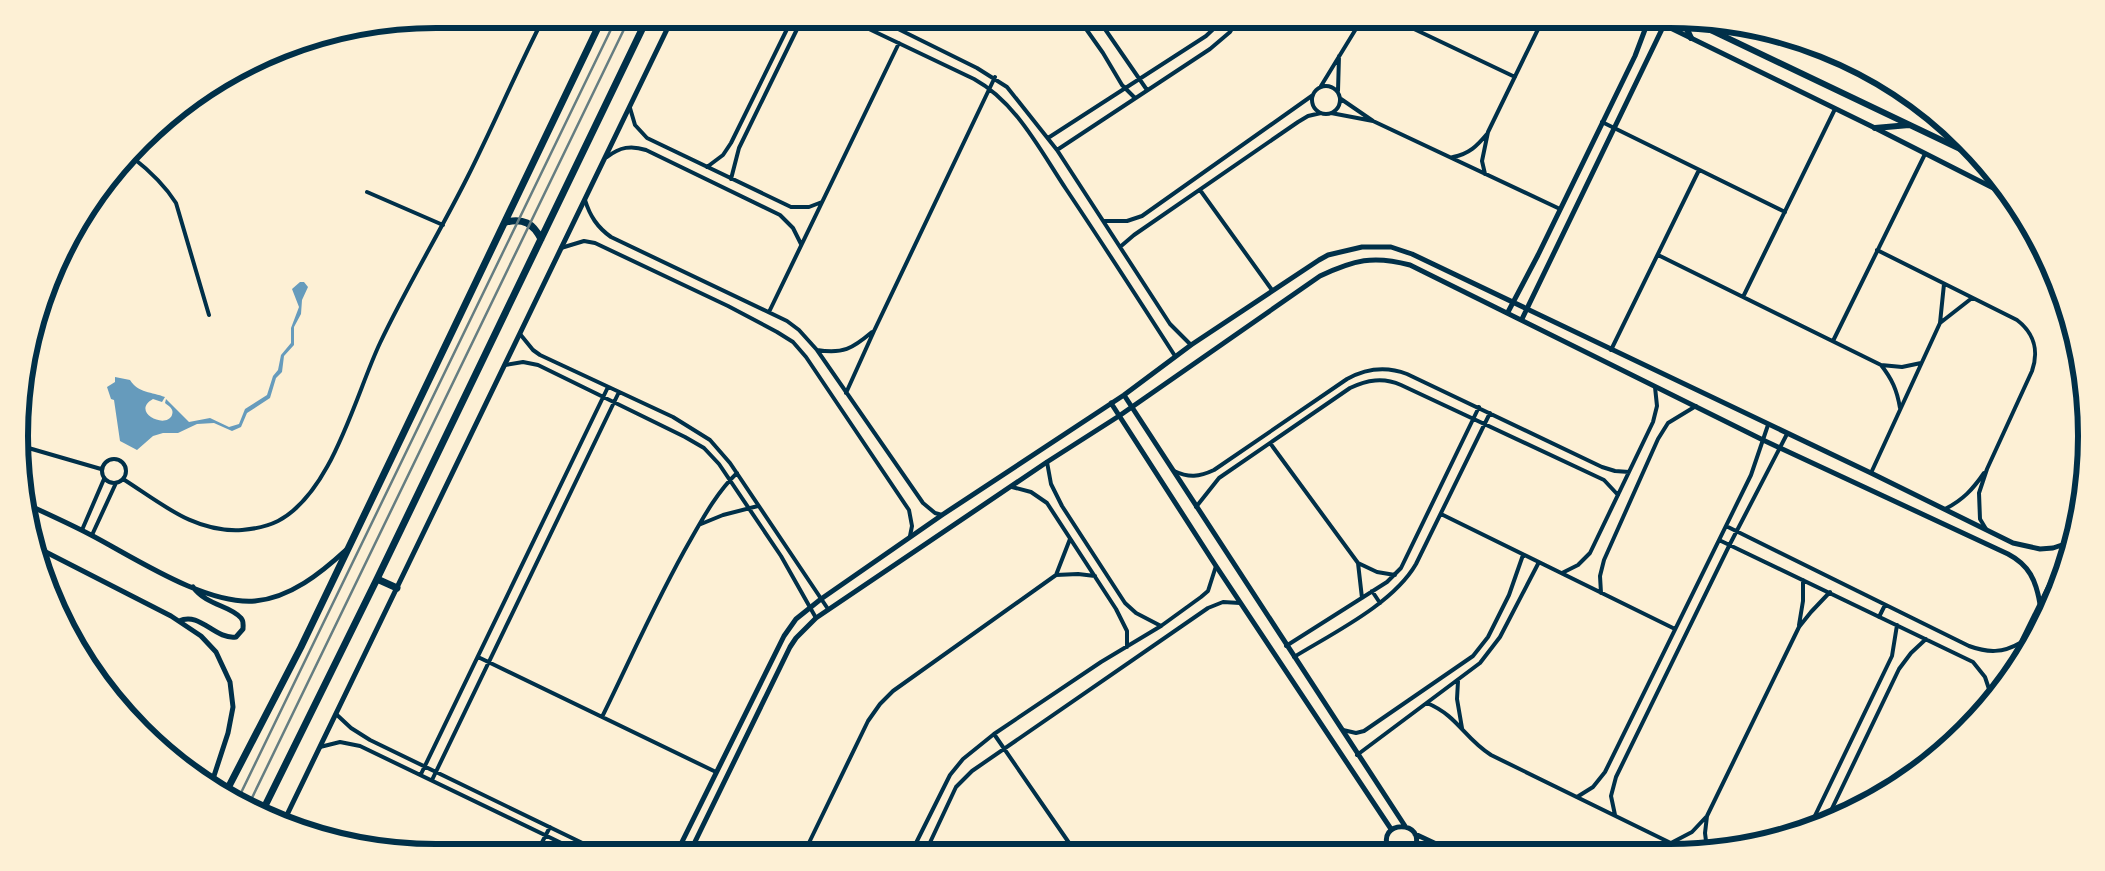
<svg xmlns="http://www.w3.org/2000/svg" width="2105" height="871" font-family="'Fira Sans',sans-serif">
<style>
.water{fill:#669bbc}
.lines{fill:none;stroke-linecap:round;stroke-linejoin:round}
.minor{stroke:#003049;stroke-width:4}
.tertiary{stroke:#003049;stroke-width:5}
.secondary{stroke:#003049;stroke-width:5.5}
.primary{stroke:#003049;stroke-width:6}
.trunk{stroke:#003049;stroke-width:7}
.rail{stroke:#657d81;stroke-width:2.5}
.rim{fill:none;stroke:#003049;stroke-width:6}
</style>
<rect width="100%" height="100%" fill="#fdf0d5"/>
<path class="water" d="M300,282H304L308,287L302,300L301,314L294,327V345L284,356L282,372L276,378L270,398L247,413L241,427L232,431L214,423L197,424L178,433H163L153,436L137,450L120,441L114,400L111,399L107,387L115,382V377L130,380C138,393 152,392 165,397L162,402L153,399C130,412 166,430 172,415C174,409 170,407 165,403L166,399L189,422L210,418L229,427L239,424L245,409L267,395L273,376L278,370L281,355L291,343V328L299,307L292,289Z"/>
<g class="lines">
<path class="minor" d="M848,19L974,79C1016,102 1040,150 1066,189C1103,244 1139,300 1175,356
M878,19L977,68L1007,87L1057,150L1170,324L1191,345
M1079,19L1103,53L1122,85L1135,98
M1098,19L1147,90
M1393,19L1515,77
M1312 100a14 14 0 1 1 28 0a14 14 0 1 1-28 0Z
M1321,86L1362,19
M1338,91L1339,56
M1341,99L1373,121L1560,209
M630,108L635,125L647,138L791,207H809L822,202
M1331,113L1373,121
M1602,122L1785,212
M1048,138L1206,36L1224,19
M1057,150L1210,49L1230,32L1238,19
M132,157C150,171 164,184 176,203L209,315
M607,157C620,147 631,145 646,150L780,215L793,228L801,244
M1453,157C1469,154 1477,146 1487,134
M707,167L723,155L731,143L792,19
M1485,174L1482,161L1488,132L1543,19
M731,179L739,148L802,19
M1200,190L1272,290
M367,192L443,225
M585,200C590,216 597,227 611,237L787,321L799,330L817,350L923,503L935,513L942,515
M1104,221H1127L1142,216L1313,95
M1120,247L1134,235L1298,122L1308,116L1321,113
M561,248L584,241L595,243L728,306L777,332L793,342L806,357L909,510L912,526L910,536
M1877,250L2017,320C2034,333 2039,351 2032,371L1987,469L1979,493L1980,519L1986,529
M1658,255L1881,365L1902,367L1921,363
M1743,297L1835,109
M769,312L899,43
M1940,323L1972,298
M520,334L533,350L540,355L673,417L710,440L730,463L828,609
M1833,341L1925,154
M817,350C843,354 852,349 872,332
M1611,350L1699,170
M505,365L523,362L538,365L685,437L704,448L719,464L781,556L816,618
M1881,365C1892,379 1897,390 1900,408
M846,393L874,331L995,77
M1270,443L1358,563L1362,598
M25,447L101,469
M102 471a12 12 0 1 1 24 0a12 12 0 1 1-24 0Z
M1047,462L1051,484L1062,506L1125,603L1136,613L1161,626
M1174,471C1189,478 1199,477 1214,470L1347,379C1367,368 1386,366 1407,374L1602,467L1615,471L1629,472
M1871,473L1940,323L1944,284
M123,479C161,503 194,533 242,530C254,529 268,526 278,521C332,493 355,396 380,343C407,286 440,232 468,176C494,124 517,70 543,19
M1012,487L1031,492L1047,503L1116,609L1127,631V647
M1196,507L1219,478L1350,388C1367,380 1383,377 1401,385L1604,480L1618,495
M1945,509C1963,500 1973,489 1984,473
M1441,514L1675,629
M701,524L723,515L758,506
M1726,526L1969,646C1988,653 2003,653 2020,643
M82,530L104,479
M92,535L116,483
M1719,540L1973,662L1985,677L1991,695
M1358,563L1377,572L1395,575
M1562,573L1578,565L1590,553L1653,422L1657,406L1655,387
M1056,575L1078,574L1095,576
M1372,591L1380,603
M1601,593L1600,576L1604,560L1658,439L1668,423L1696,406
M1879,617L1885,605
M1799,625L1803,601V580
M1286,646L1387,582L1401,568L1479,407
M478,657L716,772
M1294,657C1333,633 1393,604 1416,564L1490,413
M1458,681L1457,699L1462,728
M1427,703C1458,716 1464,738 1491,755L1683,849
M336,714L351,728L370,740L601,852
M602,717C631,658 658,596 691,539C704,516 718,491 737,473
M1343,730L1356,733L1364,731L1473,656L1488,637L1509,595L1523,555
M994,734L1074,850
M320,747L340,742L360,746L580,852
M1357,755L1480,663L1500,637L1539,562
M421,774L608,387
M432,780L619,392
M1577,797L1593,787L1605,772L1751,475L1768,425
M1615,815L1611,796L1616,777L1730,544L1787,434
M1707,816L1705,833L1707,849
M1826,821L1899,669L1911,653L1926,639
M1810,826L1892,656L1897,625
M1671,843L1692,832L1707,816L1799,627L1811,612L1830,592
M805,851L868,721L880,704L893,691L1056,575L1070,539
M912,851L950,775L963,759L994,734L1101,662L1161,626L1201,597L1208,591L1216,566
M926,851L956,787L972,771L1208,608L1223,602L1240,603
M537,852L550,827"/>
<path class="tertiary" d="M1652,19L1875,128L2009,196
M1508,312L1538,255L1635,56L1649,19
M1522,319L1664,25
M1124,395L1405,826
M1111,403L1216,566L1391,829
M26,504C48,514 70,524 91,535C135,558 205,605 255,601C290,598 321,573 346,550
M36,547L171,616L201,636L216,652L230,682L233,707L228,733L212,782
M179,621C200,611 215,640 236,637L243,629C243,625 244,621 241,618C230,605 207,606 193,587
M284,821L672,19
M1415,834L1447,849
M1376,850L1386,843
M1389,850C1374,819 1429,819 1414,850
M677,852L784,636L796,619L821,599L942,515L1124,395L1191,345L1319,260L1328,255L1362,247H1391L1412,254L1871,473L2013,543L2040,549L2053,548L2071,542
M690,852L790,647L796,638L816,618L1047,462L1119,416L1320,276C1354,260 1373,255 1410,265L1763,440L2008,554C2029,565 2036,580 2040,604"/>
<path class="secondary" d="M2001,684L2070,544"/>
<path class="primary" d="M1683,21L1691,38
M1696,23L1977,157
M1787,38L1907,95
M1875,128L1909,125"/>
<path class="trunk" d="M506,222C523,218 533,223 541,239
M377,579L397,588
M227,790L301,647L602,19
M263,810L377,579L647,19"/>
<path class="rail" d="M239,797L616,19
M250,802L629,19"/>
</g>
<path d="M0 0H2105V871H0ZM436 28H1670A408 408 0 0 1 2078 436V436A408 408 0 0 1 1670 844H436A408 408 0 0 1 28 436V436A408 408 0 0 1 436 28Z" fill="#fdf0d5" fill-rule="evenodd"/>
<path class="rim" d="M436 28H1670A408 408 0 0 1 2078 436V436A408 408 0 0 1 1670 844H436A408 408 0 0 1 28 436V436A408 408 0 0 1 436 28Z"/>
</svg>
